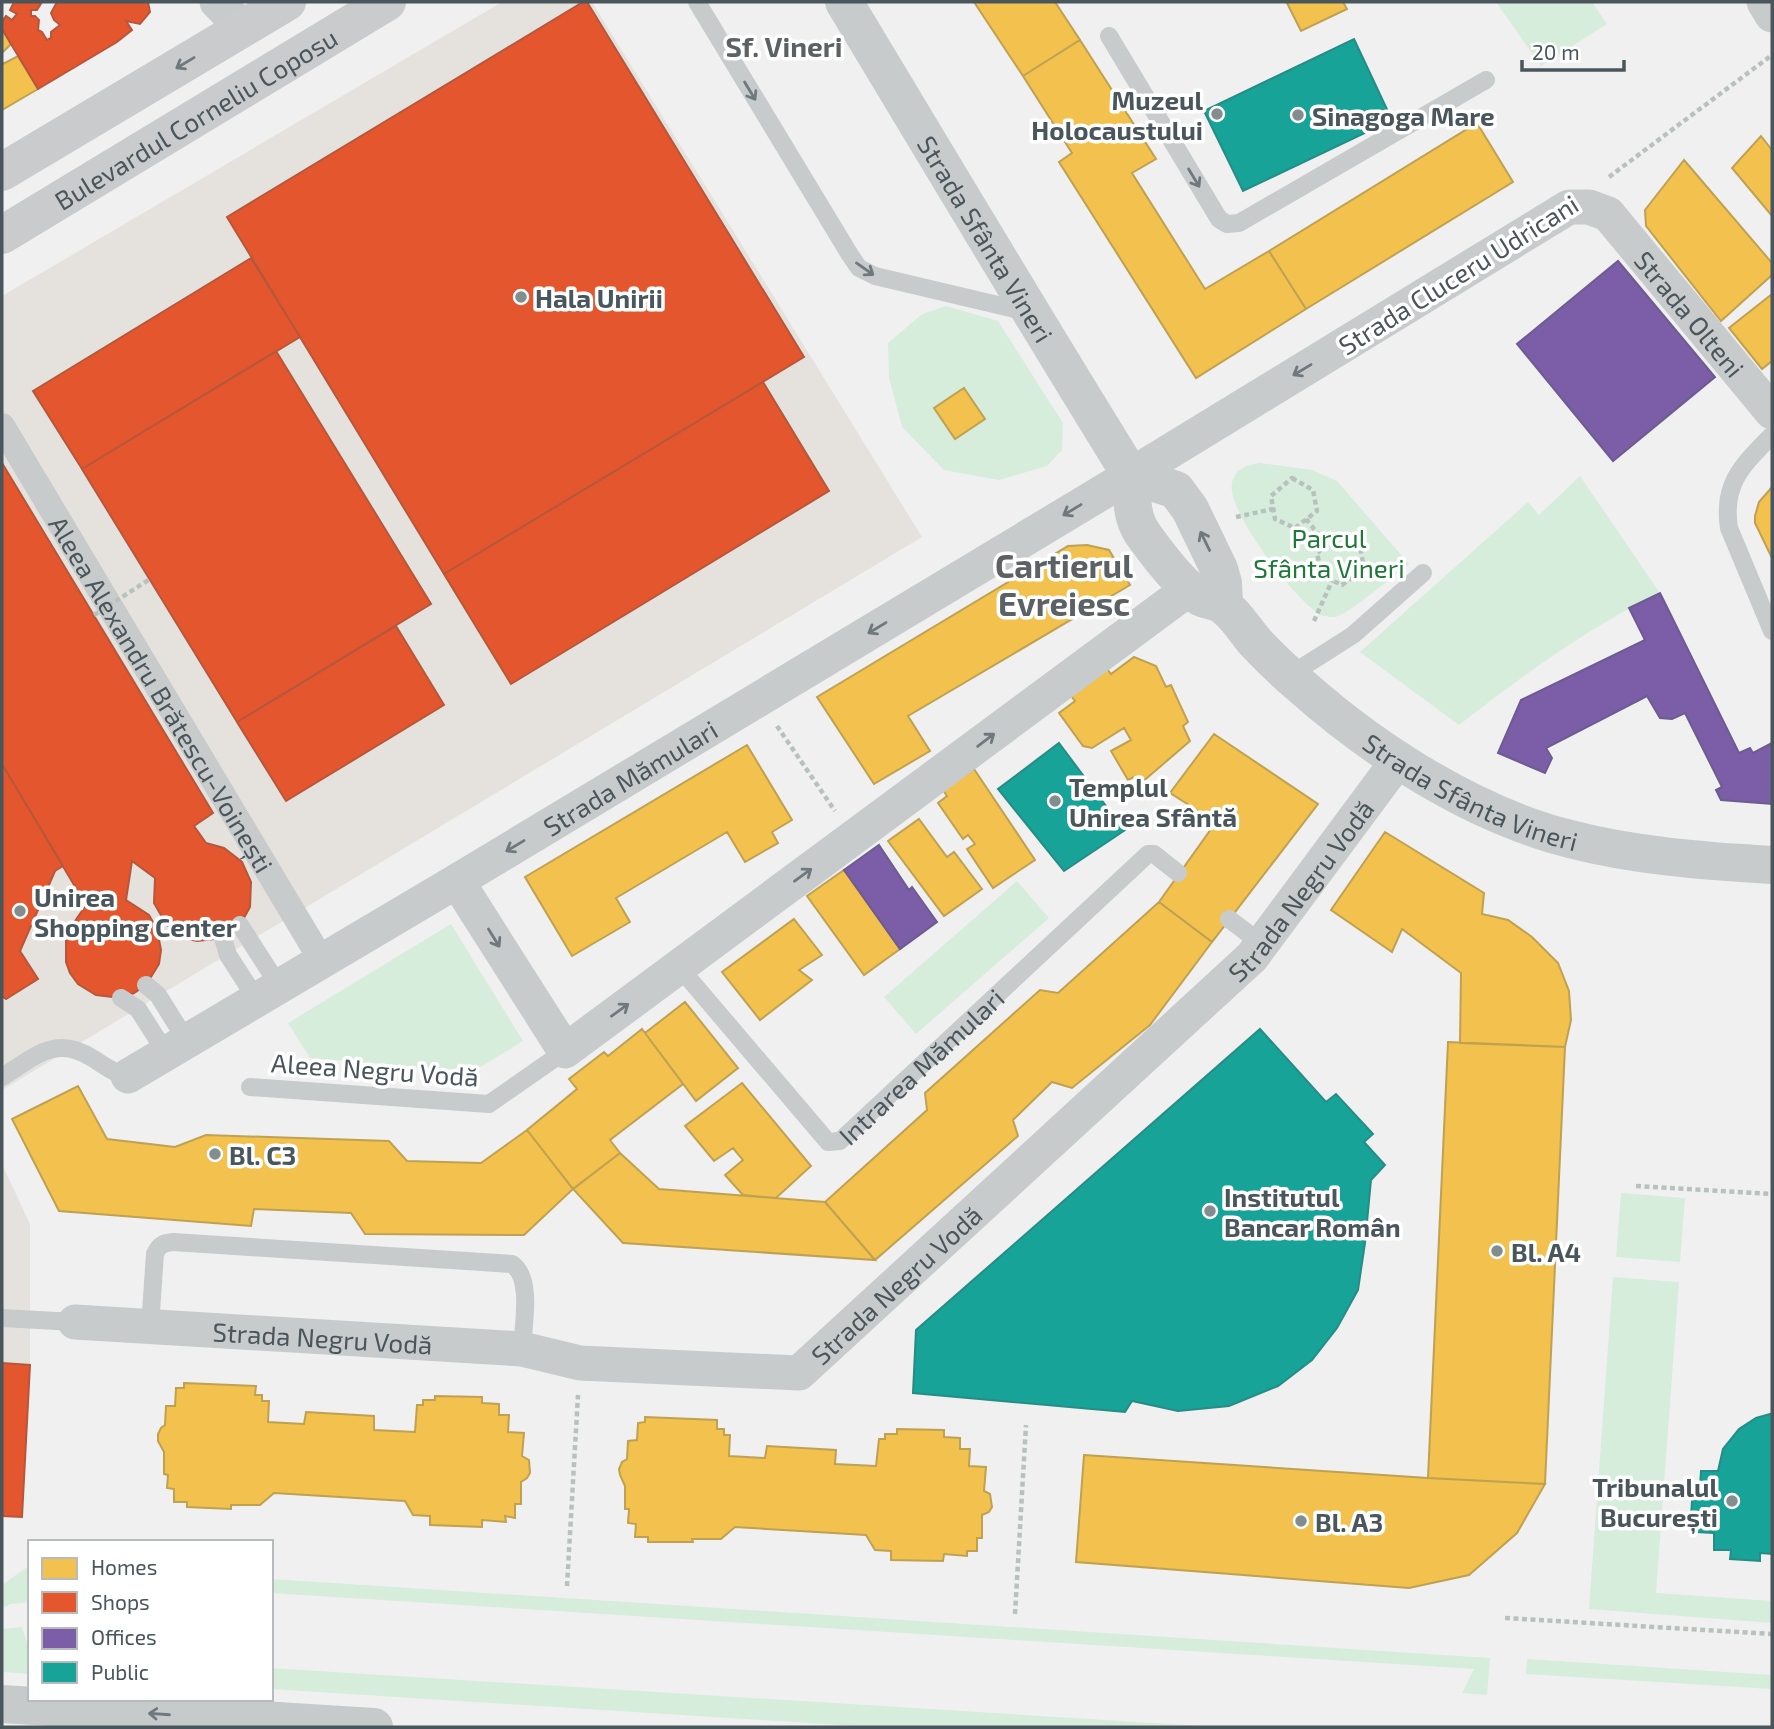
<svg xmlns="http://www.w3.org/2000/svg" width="1774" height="1729" font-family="'Exo 2',sans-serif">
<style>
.commercial{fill:#e5e2de}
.green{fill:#d6eddb}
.homes{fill:#f2c14e;stroke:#bfa152;stroke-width:2}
.shops{fill:#e4572e;stroke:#b6573c;stroke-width:2}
.offices{fill:#7b5ea7;stroke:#6c5c90;stroke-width:2}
.public{fill:#17a398;stroke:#268c86;stroke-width:2}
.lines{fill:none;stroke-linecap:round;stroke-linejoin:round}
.path{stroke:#b8c2bd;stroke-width:4.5;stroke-dasharray:5 3.5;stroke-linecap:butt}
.service{stroke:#c8cbcc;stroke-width:18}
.pedestrian{stroke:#c8cbcc;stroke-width:26}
.minor{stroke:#c8cbcc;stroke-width:35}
.tertiary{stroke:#c8cbcc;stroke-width:38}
.secondary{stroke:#c9cbcd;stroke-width:38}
.primary{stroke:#c6cacb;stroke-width:38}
.path-bridge{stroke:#b8c2bd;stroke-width:4.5;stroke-dasharray:5 3.5;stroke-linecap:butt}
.oneway{stroke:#6f797d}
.oneway2{stroke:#6e797d}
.poi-dot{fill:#838c8f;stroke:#fff;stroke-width:2.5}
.labels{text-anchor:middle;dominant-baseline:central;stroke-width:7;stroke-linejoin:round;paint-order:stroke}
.poi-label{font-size:26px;font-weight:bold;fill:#49565b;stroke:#fff;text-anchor:start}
.street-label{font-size:26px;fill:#49565b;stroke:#fff}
.park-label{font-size:26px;fill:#1f7739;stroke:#fff}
.neighbourhood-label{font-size:28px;font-weight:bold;fill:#5c6163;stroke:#fff}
.district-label{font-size:33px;font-weight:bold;fill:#5c6163;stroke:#fff}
</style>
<rect width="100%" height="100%" fill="#f0f0f0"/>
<path class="commercial" d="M502,2H592L922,537L2,1090V296Z
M2,1164L30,1224V1365L22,1517L2,1516Z"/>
<path class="green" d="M1496,2H1592L1607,24L1541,66Z
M946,306L998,321L1063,423L1062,450L1047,466L999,480L944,470L902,427L889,378L888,343L922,314Z
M1260,463L1312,470L1337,481L1409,564C1395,574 1348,615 1335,617C1330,617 1324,617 1319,614C1295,600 1226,510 1232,483C1235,468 1247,465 1260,463Z
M1580,476L1660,593C1587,628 1522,676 1459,725L1360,652L1528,502L1539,515Z
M1017,881L1049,918L916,1034L884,997Z
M451,924L523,1041L474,1071L310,1058L288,1023Z
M1621,1193L1685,1198L1680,1262L1616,1257Z
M1613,1277L1679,1282L1656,1593L1772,1601V1623L1589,1609Z
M30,1565V1602L11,1604L2,1608V1585Z
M271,1579L1490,1658L1487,1695L1462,1693L1474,1669L271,1593Z
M22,1627L30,1653V1674L2,1672V1633L3,1629Z
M1527,1659L1772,1675V1689L1526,1674Z
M271,1668L1217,1727H871L271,1689Z"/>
<path class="homes" d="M974,2H1055L1080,40L1023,76Z
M1290,2H1343L1347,9L1301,31L1287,3Z
M2,29L11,44L2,53Z
M1080,40L1156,159L1132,173L1205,289L1269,251L1306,309L1196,378L1059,162L1072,153L1023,76Z
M18,56L38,89L2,110V61L3,64Z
M1477,123L1513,182L1306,309L1269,251Z
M1761,136L1772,150V216L1732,168Z
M1684,160L1772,263V275L1721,321L1646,226L1645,210Z
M1772,294V361L1762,369L1729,328Z
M964,388L985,419L955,439L934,408Z
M1772,487V558L1755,523V516L1759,502Z
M1087,545L1109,550L1130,585L908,716L930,751L874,784L817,697L1068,546Z
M1134,657L1156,666L1166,687L1171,685L1188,722L1183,726L1190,741L1140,784L1136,776L1128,780L1111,751L1131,740L1124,728L1092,748L1083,746L1059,713L1075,701L1071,696L1107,669L1111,674Z
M1214,734L1318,804L1212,942L1159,902L1216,822L1170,793Z
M747,745L792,820L772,832L778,843L745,862L727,832L616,898L630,922L572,956L525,877Z
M974,769L1035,860L993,888L967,849L975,844L968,835L963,839L938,803L947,796L943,790Z
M919,819L947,857L954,852L982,889L944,916L888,841Z
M1385,832L1484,893L1482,914L1508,920L1532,937L1558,963L1569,991L1571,1020L1565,1047L1460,1043L1461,973L1402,929L1392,952L1331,910Z
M844,870L900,949L864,975L807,896Z
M1159,902L1212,942L1150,1025L1072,1088L1052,1082L1013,1120L1018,1136L875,1260L825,1202L927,1110L925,1093L1040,990L1058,993Z
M794,919L822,955L799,970L812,980L760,1020L722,972Z
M685,1002L738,1068L696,1101L645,1033Z
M642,1029L683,1084L610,1140L620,1153L573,1189L527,1130L577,1089L569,1079L604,1052L608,1056Z
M1448,1042L1565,1047L1545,1484L1428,1478Z
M742,1083L811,1166L776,1198L743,1195L725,1175L743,1160L733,1148L714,1161L685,1126Z
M78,1086L107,1139L175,1147L206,1135L389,1141L407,1161L481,1163L527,1130L573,1189L524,1235L365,1234L351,1213L254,1209L251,1226L59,1211L12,1119Z
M620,1153L659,1189L825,1202L875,1260L623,1243L573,1189Z
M184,1383L256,1386L255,1395H262V1401H269L268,1422L304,1424L306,1412L374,1416V1430L415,1432L417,1405H423V1400H435V1396L482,1397V1403L499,1404V1415H509L508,1432L524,1433L522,1456L529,1460L530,1473L527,1478L521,1482V1504H515V1518L505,1516L506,1522L482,1520V1527L430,1525V1516L413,1515L405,1501L274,1493L260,1505H231V1509L187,1507V1502H174V1489L167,1488L168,1475L164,1474V1452L158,1441V1434L161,1428L165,1425L166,1406H175L176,1388H184Z
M645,1417L717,1420V1429H724V1435H730L729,1456L765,1458L767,1446L836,1450L835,1464L876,1466L879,1439H885V1434H897V1429L944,1430V1437L960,1438V1449H970L969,1466L986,1467L984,1491L990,1494L992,1507L989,1512L982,1515V1538H977V1551H967V1556L944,1554L943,1561L891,1560V1551L875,1550L866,1535L735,1527L721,1539H692L693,1542H648V1537H635L636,1524L628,1523L629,1509H625V1486L620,1475L619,1469L622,1462L627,1459L628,1441L637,1440L638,1423L645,1422Z
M1084,1455L1428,1478L1545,1484L1517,1533L1469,1575L1409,1588L1076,1562Z"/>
<path class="shops" d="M14,2H42L37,10H31V16H35L39,20L38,30L42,32L47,40L51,38V32L60,25L54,20L51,13L57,2H148L150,12L140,24L126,21L132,30L117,42L38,89L2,29V22L6,16L12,20L17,14L10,10Z
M583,2H587L804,357L444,574L227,217Z
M251,258L300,337L82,469L33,391Z
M276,351L431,604L237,722L82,469Z
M763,382L829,491L511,684L444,574Z
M2,463L213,813L194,826L206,843L224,848L242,862L251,882L250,907L240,925L223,938L197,941L184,938L166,924L154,903L155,878L132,861L126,900L149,915L157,929L161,950L159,964L146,985L134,993L121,998L96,995L78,984L70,973L66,962V940L73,924L86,905L2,764Z
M396,626L444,705L286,801L237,722Z
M2,764L63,866L55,871L20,951L38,979L6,999L2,996Z
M2,1363L30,1365L22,1517L2,1516Z"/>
<path class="offices" d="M1618,261L1715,377L1613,461L1517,344Z
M1660,593L1739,753L1750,748L1753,753L1772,743V804L1721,800L1716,790L1722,787L1685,713L1672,719L1660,718L1647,696L1546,748L1552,758L1545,773L1498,753L1521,700L1645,640L1629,608Z
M879,845L909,890L912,887L937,922L900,949L844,870Z"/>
<path class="public" d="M1354,39L1392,120L1243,191L1204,111Z
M1059,743L1118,822L1130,813L1137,822L1064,871L998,789Z
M1260,1029L1326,1102L1336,1094L1373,1134L1364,1142L1385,1165L1371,1180L1365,1243L1358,1290L1337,1328L1312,1360L1278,1386L1229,1406L1178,1411L1132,1401L1125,1412L913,1393L916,1330Z
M1770,1414H1772V1554L1760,1553V1561L1730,1559L1731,1550H1714V1533L1697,1532L1698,1517L1691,1516L1693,1486H1700L1701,1471H1718L1723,1449L1739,1429L1756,1418Z"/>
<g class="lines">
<path class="path" d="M1609,177L1772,55
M1292,478L1313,490L1317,511L1295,528L1275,519L1271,496Z
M1236,517L1273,509
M1306,519L1327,545
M1339,536L1360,547L1364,568L1342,585L1322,576L1317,553Z
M1314,621L1332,581
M777,726L835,811
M1636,1186L1772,1194
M567,1586L578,1395
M1015,1614L1026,1425
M1505,1618L1772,1634"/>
<g class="service">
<path d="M697,2L850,255L859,268L875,276L1027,312"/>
<path d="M1109,36L1219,219L1227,224L1239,223L1486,80"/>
<path d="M1772,435C1743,465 1722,483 1729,528L1772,631"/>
<path d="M1290,675L1353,635L1423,573"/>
<path d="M1229,919L1262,944"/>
<path d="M240,925L279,986"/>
<path d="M223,938L228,955L257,1000"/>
<path id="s1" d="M679,967L828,1142L840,1141L1148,854H1154L1178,873"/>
<path d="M146,985L158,995L186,1040"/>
<path d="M121,998L138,1009L166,1053"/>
<path d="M2,1077C36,1056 56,1034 94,1059C105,1066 115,1074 128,1076"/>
<path d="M250,1087L489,1104L565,1051"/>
<path d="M2,1318L75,1322"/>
<path d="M150,1326L155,1254C159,1245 163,1243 173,1242L512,1264C533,1278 523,1326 522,1349"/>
</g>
<path class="pedestrian" id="s2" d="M2,426L322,961"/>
<g class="minor">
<path d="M217,2L243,28"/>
<path d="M1764,2L1772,15"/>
<path d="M457,881L565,1051L1189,589"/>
<path id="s3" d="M128,1076L457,881L1131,475L1569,207H1589L1608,214L1772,412"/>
<path id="s4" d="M75,1322L522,1349L580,1363L799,1373L1252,957L1399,759"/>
</g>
<g class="tertiary">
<path id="s5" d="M844,2C936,155 1028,309 1122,461C1138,486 1125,512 1145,537C1158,555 1181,586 1200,597C1208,601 1218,601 1225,607C1237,616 1246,632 1256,643C1270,658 1285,672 1300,685C1374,751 1474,815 1570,839C1635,856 1705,861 1772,865"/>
<path d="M1131,475L1176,490L1190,509L1219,569L1223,583L1224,605"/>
</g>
<g class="secondary">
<path d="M2,172L287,2"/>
<path id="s6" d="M2,235L387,2"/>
</g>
<path class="primary" d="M2,1704L374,1727"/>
<path class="path-bridge" d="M94,615L150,579"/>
</g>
<defs><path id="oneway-shaft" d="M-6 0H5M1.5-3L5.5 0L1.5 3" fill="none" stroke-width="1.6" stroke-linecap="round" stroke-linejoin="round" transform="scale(1.75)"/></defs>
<g class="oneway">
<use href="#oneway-shaft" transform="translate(185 63) rotate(149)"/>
<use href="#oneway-shaft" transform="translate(750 91) rotate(59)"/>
<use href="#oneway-shaft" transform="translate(1194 178) rotate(59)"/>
<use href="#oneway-shaft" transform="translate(865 269) rotate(35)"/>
<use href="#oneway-shaft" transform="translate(1302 370) rotate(149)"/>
<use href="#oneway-shaft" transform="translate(1072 510) rotate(149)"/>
<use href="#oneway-shaft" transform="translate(1205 541) rotate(-116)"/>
<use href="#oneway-shaft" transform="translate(877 628) rotate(149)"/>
<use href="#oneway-shaft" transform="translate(986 740) rotate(-37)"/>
<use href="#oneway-shaft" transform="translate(515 846) rotate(149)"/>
<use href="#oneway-shaft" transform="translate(803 875) rotate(-36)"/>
<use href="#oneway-shaft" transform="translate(494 938) rotate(58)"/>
<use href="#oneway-shaft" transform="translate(620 1010) rotate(-36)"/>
</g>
<use class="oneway2" href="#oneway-shaft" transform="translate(159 1714) rotate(-176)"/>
<g class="poi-dot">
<circle cx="1217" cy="114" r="7"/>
<circle cx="1298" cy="115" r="7"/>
<circle cx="521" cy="297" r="7"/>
<circle cx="1055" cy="801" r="7"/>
<circle cx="20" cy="911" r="7"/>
<circle cx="215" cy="1154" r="7"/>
<circle cx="1210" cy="1211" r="7"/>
<circle cx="1497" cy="1251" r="7"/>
<circle cx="1732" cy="1501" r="7"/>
<circle cx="1301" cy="1521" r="7"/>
</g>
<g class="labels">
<g class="poi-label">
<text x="1203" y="99" text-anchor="end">Muzeul<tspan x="1203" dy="30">Holocaustului</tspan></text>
<text x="1312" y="115">Sinagoga Mare</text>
<text x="535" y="297">Hala Unirii</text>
<text x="1069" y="786">Templul<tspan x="1069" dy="30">Unirea Sfântă</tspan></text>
<text x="34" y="896">Unirea<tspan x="34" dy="30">Shopping Center</tspan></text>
<text x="229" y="1154">Bl. C3</text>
<text x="1224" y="1196">Institutul<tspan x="1224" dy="30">Bancar Român</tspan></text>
<text x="1511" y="1251">Bl. A4</text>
<text x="1718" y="1486" text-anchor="end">Tribunalul<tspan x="1718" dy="30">București</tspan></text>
<text x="1315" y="1521">Bl. A3</text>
</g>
<g class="street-label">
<text stroke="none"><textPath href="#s6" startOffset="226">Bulevardul Corneliu Coposu</textPath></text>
<text stroke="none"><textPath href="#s5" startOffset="276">Strada Sfânta Vineri</textPath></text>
<text transform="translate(1458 274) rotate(-32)">Strada Cluceru Udricani</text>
<text stroke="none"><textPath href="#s3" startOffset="1852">Strada Olteni</textPath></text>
<text stroke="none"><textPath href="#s2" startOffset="312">Aleea Alexandru Brătescu-Voinești</textPath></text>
<text stroke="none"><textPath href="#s3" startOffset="584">Strada Mămulari</textPath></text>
<text stroke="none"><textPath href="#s5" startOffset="1038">Strada Sfânta Vineri</textPath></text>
<text stroke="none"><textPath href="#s4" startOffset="1424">Strada Negru Vodă</textPath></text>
<text stroke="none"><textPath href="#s1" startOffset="352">Intrarea Mămulari</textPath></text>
<text transform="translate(375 1069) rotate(4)">Aleea Negru Vodă</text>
<text stroke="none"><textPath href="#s4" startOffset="858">Strada Negru Vodă</textPath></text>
<text stroke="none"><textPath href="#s4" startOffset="248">Strada Negru Vodă</textPath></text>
</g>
<g class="park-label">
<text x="1329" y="537">Parcul<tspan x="1329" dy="30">Sfânta Vineri</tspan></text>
</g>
<g class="neighbourhood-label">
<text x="784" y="46">Sf. Vineri</text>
</g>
<g class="district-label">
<text x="1064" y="565">Cartierul<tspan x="1064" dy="38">Evreiesc</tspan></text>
</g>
</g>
<rect width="1774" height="1729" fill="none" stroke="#49565b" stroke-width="7"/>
<rect x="28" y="1540" width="245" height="161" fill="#ffffff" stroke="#b6bbbd" stroke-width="2"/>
<rect x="42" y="1558" width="35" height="21" fill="#f2c14e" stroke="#b6bbbd" stroke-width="2"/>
<text x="91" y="1575" font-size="21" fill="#49565b">Homes</text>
<rect x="42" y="1592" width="35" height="21" fill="#e4572e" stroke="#b6bbbd" stroke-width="2"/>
<text x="91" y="1610" font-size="21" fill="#49565b">Shops</text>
<rect x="42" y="1628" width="35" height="21" fill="#7b5ea7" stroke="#b6bbbd" stroke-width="2"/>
<text x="91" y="1645" font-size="21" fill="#49565b">Offices</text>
<rect x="42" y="1662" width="35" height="21" fill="#17a398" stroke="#b6bbbd" stroke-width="2"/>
<text x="91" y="1680" font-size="21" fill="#49565b">Public</text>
<path d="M1522 60v10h102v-10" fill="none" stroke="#49565b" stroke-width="3.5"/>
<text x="1532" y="60" font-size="21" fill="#49565b" stroke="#ffffff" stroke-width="5" paint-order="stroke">20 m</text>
</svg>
